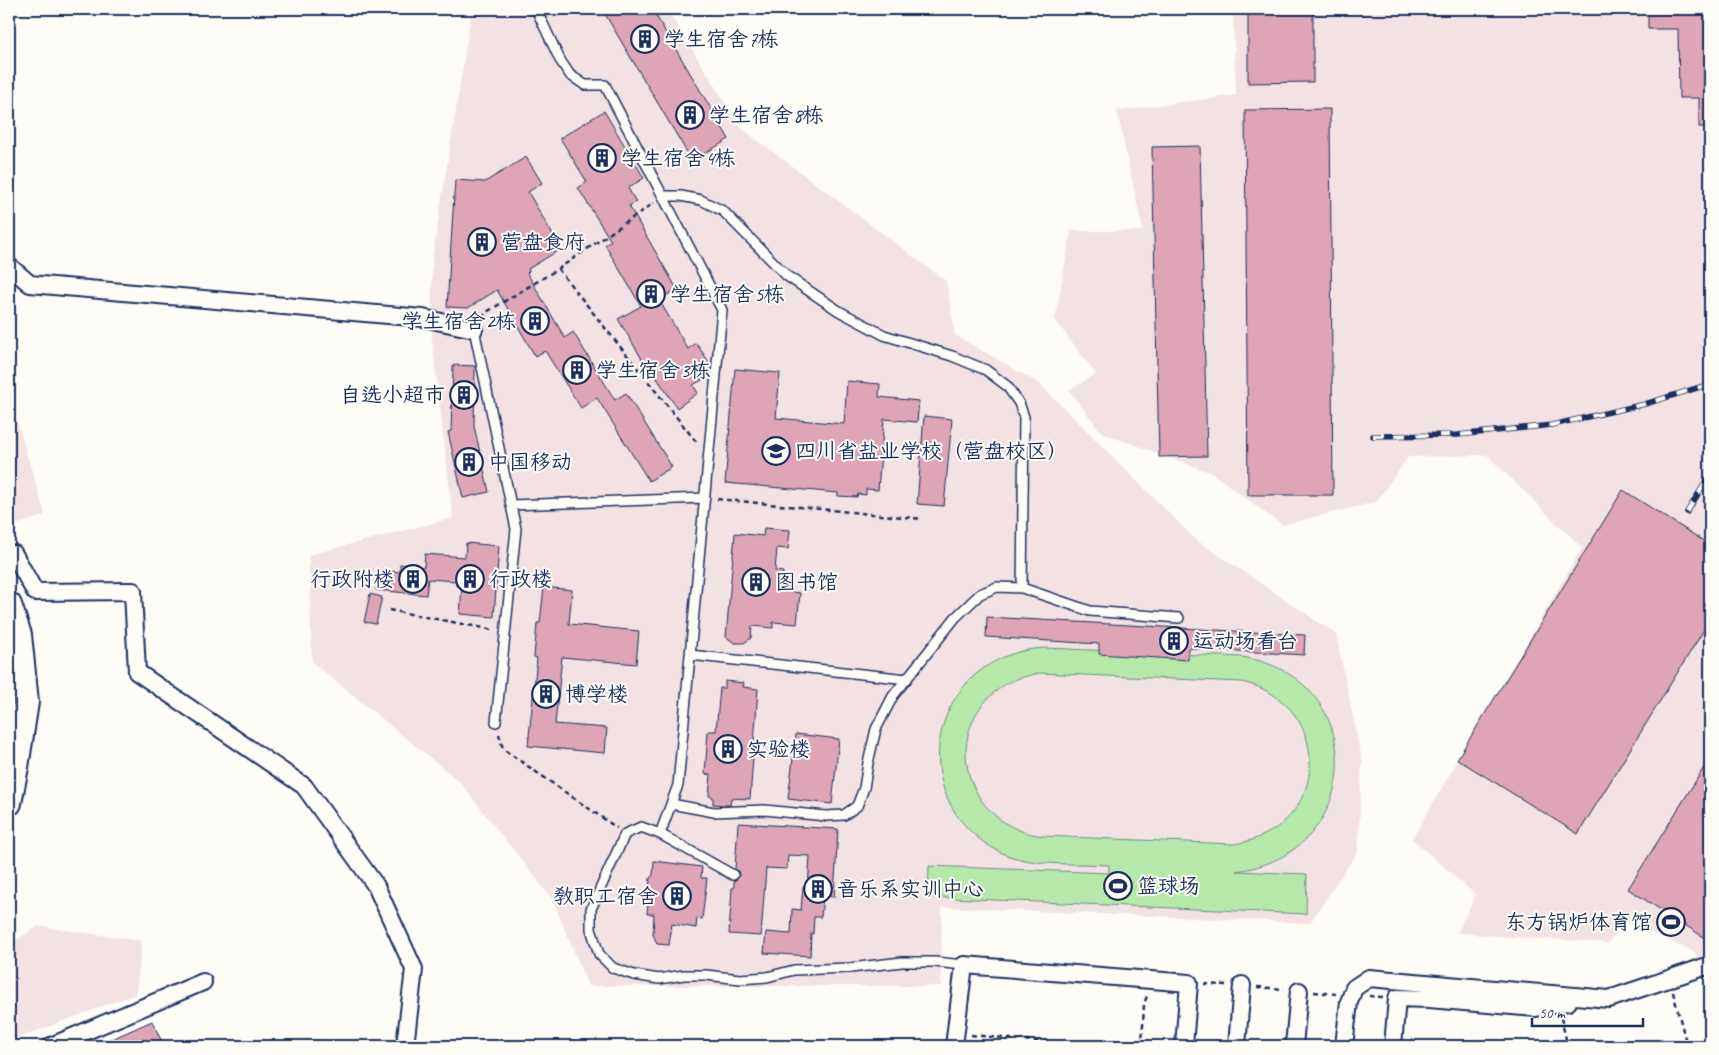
<svg xmlns="http://www.w3.org/2000/svg" width="1719" height="1055" font-family="Caveat,'LXGW WenKai TC',sans-serif">
<style>
.built{fill:#f3e2e3}
.green{fill:#b6e9a9;stroke:#688c84;fill-rule:evenodd}
.building{fill:#dda5b5;stroke:#1b2f5e}
.lines{fill:none;stroke-linecap:round;stroke-linejoin:round}
.lane-casing{stroke:#1b2f5e;stroke-width:12}
.street-casing{stroke:#1b2f5e;stroke-width:20}
.secondary-casing{stroke:#1b2f5e;stroke-width:28}
.path{stroke:#1b2f5e;stroke-width:2.5;stroke-dasharray:5 4;stroke-linecap:butt}
.lane{stroke:#fdfcf7;stroke-width:9}
.street{stroke:#fdfcf7;stroke-width:16}
.secondary{stroke:#fdfcf7;stroke-width:24}
.rail-casing{stroke:#1b2f5e;stroke-width:5.5}
.rail{stroke:#fdfcf7;stroke-width:4;stroke-dasharray:11;stroke-linecap:butt}
.labels{text-anchor:middle;dominant-baseline:central;stroke-width:4;stroke-linejoin:round;paint-order:stroke}
.poi-label{font-size:21px;fill:#1b2f5e;stroke:#fdfcf7;text-anchor:start}
</style>
<rect width="100%" height="100%" fill="#fdfcf7"/>
<filter id="ink" filterUnits="userSpaceOnUse"><feTurbulence type="fractalNoise" baseFrequency=".02" numOctaves="2"/><feDisplacementMap in="SourceGraphic" scale="10" xChannelSelector="R" yChannelSelector="G"/><feConvolveMatrix kernelMatrix="1 2 1 2 8 2 1 2 1" color-interpolation-filters="sRGB"/></filter>
<g filter="url(#ink)">
<path class="built" d="M472,9H667L741,128L946,281L955,335L1040,384L1196,540L1336,634L1362,761L1358,851L1310,923L942,907L941,986H588L553,900L459,781L312,662L309,555L453,518L432,339V260Z
M1233,9H1710V1006L1695,952L1626,922L1608,943L1457,933L1476,895L1412,839L1582,548L1487,455L1408,457L1376,502L1282,525L1212,473L1102,433L1069,390L1096,374L1055,320L1071,231H1143L1117,111L1236,95Z
M9,394L45,515L9,527Z
M38,926L142,941L136,994L9,1041V945Z
M965,1039L1031,1046H964Z"/>
<path class="green" d="M1046,648L1242,657C1372,677 1368,855 1236,871L1307,874L1306,914L928,897L929,866L1109,873V865C1075,863 1030,867 1000,852C897,800 931,652 1046,648ZM1039,673L1242,682C1336,703 1332,830 1234,844L1044,836C964,828 936,727 1006,684C1016,678 1028,676 1039,673Z"/>
<path class="building" d="M602,9H652L729,139L692,161Z
M1248,9H1313V82L1248,83Z
M1648,9H1710V127H1699V98H1679L1678,29H1648Z
M1330,109L1333,495H1248L1245,110Z
M604,111L644,178L628,188L636,202L629,206L677,289L659,300L688,349L696,343L709,362L696,371L702,380L693,385L698,393L677,408L650,368L648,369L618,319L641,306L605,245L611,241L578,188L587,182L560,138Z
M1200,146L1207,456L1159,457L1152,147Z
M526,157L542,183L528,192L561,249L528,269L529,271L527,273L565,338L573,332L615,400L626,393L672,467L649,481L597,398L581,408L545,351L535,356L497,290L468,308L447,307L455,180L485,182Z
M453,365L475,366L474,426L489,492L463,498L448,432L451,431Z
M735,369L780,373L776,418L844,424L847,381L880,384L879,397L919,401L917,422L884,419L878,490L866,489V495L858,494L857,497L838,496V493L725,483Z
M924,416L952,419L944,506L917,504Z
M1623,490L1710,545V620L1578,834L1457,759Z
M764,528L790,530L788,549L777,548L775,571L783,572L781,591L800,593L797,624L773,622V628L752,626L751,638L744,643H735L726,637L735,533L763,536Z
M466,543L499,546L494,617L460,614L462,586H456V581L428,579L426,595L376,590L378,570L400,572V564L424,567L425,554L465,557Z
M544,587L572,590L569,624L639,631L636,664L562,657L555,724L607,728L605,753L528,746L537,658L534,657L537,623H540Z
M370,594L382,597L376,624L364,622Z
M987,617L1305,635L1304,655L1188,648V660L1099,654V644L986,637Z
M725,681L744,683L743,687L758,689L750,799L731,798L730,805H725L713,804V797L709,796L711,775L705,774L708,731H716L720,688H725Z
M796,734L839,739L832,804L788,799Z
M1710,758V941L1628,889Z
M738,823L838,829L834,897L823,896L821,917H814L813,934L811,933L810,956L764,953L766,932L791,934L792,909L801,910L803,887H808L810,856L788,855L787,869L766,868L761,936L729,934L732,888H734V881L738,878L739,875L738,871L735,869Z
M654,861L702,867L701,878H707L702,919L697,918L696,928L672,924L669,945L657,944L653,934L654,914H647L650,878L653,875Z
M152,1021L164,1046H96Z"/>
<g class="lines">
<defs>
<path id="lane" d="M536,9L560,60L570,75L585,85H605L722,310L678,785L660,834L641,827L625,834L591,909V929L599,954L613,968L634,975L659,979L684,975H706L740,979L767,977L794,970L850,968L902,962H935L964,965
M663,196H681L701,200L723,211L787,276L839,311L884,335L952,356L986,370L1007,386L1019,403L1024,417L1022,588
M474,329L516,529L496,722
M511,505L705,498
M690,655L907,679
M671,804L714,812L764,810L826,816L844,815L857,806L864,788L868,763L876,729L893,696L955,618L980,594L997,587L1022,588L1090,611L1179,618
M660,834L733,875"/>
<path id="street" d="M9,266L30,284L423,318L474,329
M9,555L14,554L35,592L133,591L137,672L304,786L376,886L414,969L405,1046
M51,1046L203,982
M954,1046L964,965L1189,983L1184,1046
M1237,1046L1242,985
M1294,1046L1299,991
M1344,1046L1349,1002L1354,988L1369,978L1609,999L1710,965
M1393,1046L1397,998L1429,999L1536,1008L1568,1002"/>
<path id="secondary" d="M9,605L19,635L26,702L16,767L9,803"/>
</defs>
<use href="#lane" class="lane-casing"/>
<use href="#street" class="street-casing"/>
<use href="#secondary" class="secondary-casing"/>
<path class="path" d="M558,269L698,444
M482,318L485,313L558,269L654,203
M717,499L923,519
M389,610L494,630
M499,734L503,749L617,828
M1204,984L1226,985
M1257,987L1284,989
M1314,992L1336,994
M1673,992L1687,1046
M1369,996L1383,997
M1561,1018L1567,1043L1570,1046
M971,1035L1086,1046
M1142,1046L1144,1004L1147,996"/>
<use href="#lane" class="lane"/>
<use href="#street" class="street"/>
<use href="#secondary" class="secondary"/>
<defs>
<path id="rail" d="M1373,436L1458,435L1552,425L1645,404L1710,384
M1687,512L1710,475"/>
</defs>
<use href="#rail" class="rail-casing"/>
<use href="#rail" class="rail"/>
</g>
</g>
<defs>
<symbol id="building-ring" viewBox="-11 -11 22 22"><circle r="9.5" fill="#fdfcf7" stroke="#1b2f5e" stroke-width="1.5"/><path d="M-4-6H4V6H1V3H-1V6H-4ZM-2.5-4.3h1.7v1.8h-1.7ZM.8-4.3h1.7v1.8H.8ZM-2.5-1h1.7V.8h-1.7ZM.8-1h1.7V.8H.8Z" fill="#1b2f5e"/></symbol>
<symbol id="university-ring" viewBox="-11 -11 22 22"><circle r="9.5" fill="#fdfcf7" stroke="#1b2f5e" stroke-width="1.5"/><path d="M0-5L7-2L0 1L-7-2ZM-4 1L0 2.5L4 1V4Q0 6-4 4Z" fill="#1b2f5e"/></symbol>
<symbol id="stadium-ring" viewBox="-11 -11 22 22"><circle r="9.5" fill="#fdfcf7" stroke="#1b2f5e" stroke-width="1.5"/><path d="M0-5a6.5 5 0 1 0 0 10a6.5 5 0 1 0 0-10ZM-3.5-1.8h7v3.6h-7Z" fill="#1b2f5e"/></symbol>
</defs>
<g fill-rule="evenodd">
<use href="#building-ring" x="629" y="23" width="32" height="32"/>
<use href="#building-ring" x="674" y="99" width="32" height="32"/>
<use href="#building-ring" x="586" y="142" width="32" height="32"/>
<use href="#building-ring" x="466" y="226" width="32" height="32"/>
<use href="#building-ring" x="635" y="278" width="32" height="32"/>
<use href="#building-ring" x="519" y="305" width="32" height="32"/>
<use href="#building-ring" x="561" y="354" width="32" height="32"/>
<use href="#building-ring" x="448" y="379" width="32" height="32"/>
<use href="#university-ring" x="760" y="435" width="32" height="32"/>
<use href="#building-ring" x="453" y="446" width="32" height="32"/>
<use href="#building-ring" x="397" y="563" width="32" height="32"/>
<use href="#building-ring" x="454" y="563" width="32" height="32"/>
<use href="#building-ring" x="740" y="566" width="32" height="32"/>
<use href="#building-ring" x="1158" y="625" width="32" height="32"/>
<use href="#building-ring" x="530" y="678" width="32" height="32"/>
<use href="#building-ring" x="712" y="733" width="32" height="32"/>
<use href="#stadium-ring" x="1102" y="870" width="32" height="32"/>
<use href="#building-ring" x="802" y="873" width="32" height="32"/>
<use href="#building-ring" x="661" y="880" width="32" height="32"/>
<use href="#stadium-ring" x="1655" y="906" width="32" height="32"/>
</g>
<g class="labels">
<g class="poi-label">
<text x="664" y="39">学生宿舍7栋</text>
<text x="709" y="115">学生宿舍8栋</text>
<text x="621" y="158">学生宿舍4栋</text>
<text x="501" y="242">营盘食府</text>
<text x="670" y="294">学生宿舍5栋</text>
<text x="516" y="321" text-anchor="end">学生宿舍2栋</text>
<text x="596" y="370">学生宿舍3栋</text>
<text x="445" y="395" text-anchor="end">自选小超市</text>
<text x="795" y="451">四川省盐业学校（营盘校区）</text>
<text x="488" y="462">中国移动</text>
<text x="394" y="579" text-anchor="end">行政附楼</text>
<text x="489" y="579">行政楼</text>
<text x="775" y="582">图书馆</text>
<text x="1193" y="641">运动场看台</text>
<text x="565" y="694">博学楼</text>
<text x="747" y="749">实验楼</text>
<text x="1137" y="886">篮球场</text>
<text x="837" y="889">音乐系实训中心</text>
<text x="658" y="896" text-anchor="end">教职工宿舍</text>
<text x="1652" y="922" text-anchor="end">东方锅炉体育馆</text>
</g>
</g>
<rect width="1719" height="1055" fill="none" stroke="#fdfcf7" stroke-width="30"/>
<rect x="15" y="15" width="1689" height="1025" fill="none" stroke="#1b2f5e" stroke-width="2" filter="url(#ink)"/>
<path d="M1532 1018v8h111v-8" fill="none" stroke="#1b2f5e" stroke-width="2.5"/>
<text x="1539" y="1018" font-size="15" fill="#1b2f5e" stroke="#fdfcf7" stroke-width="4" paint-order="stroke">50 m</text>
</svg>
